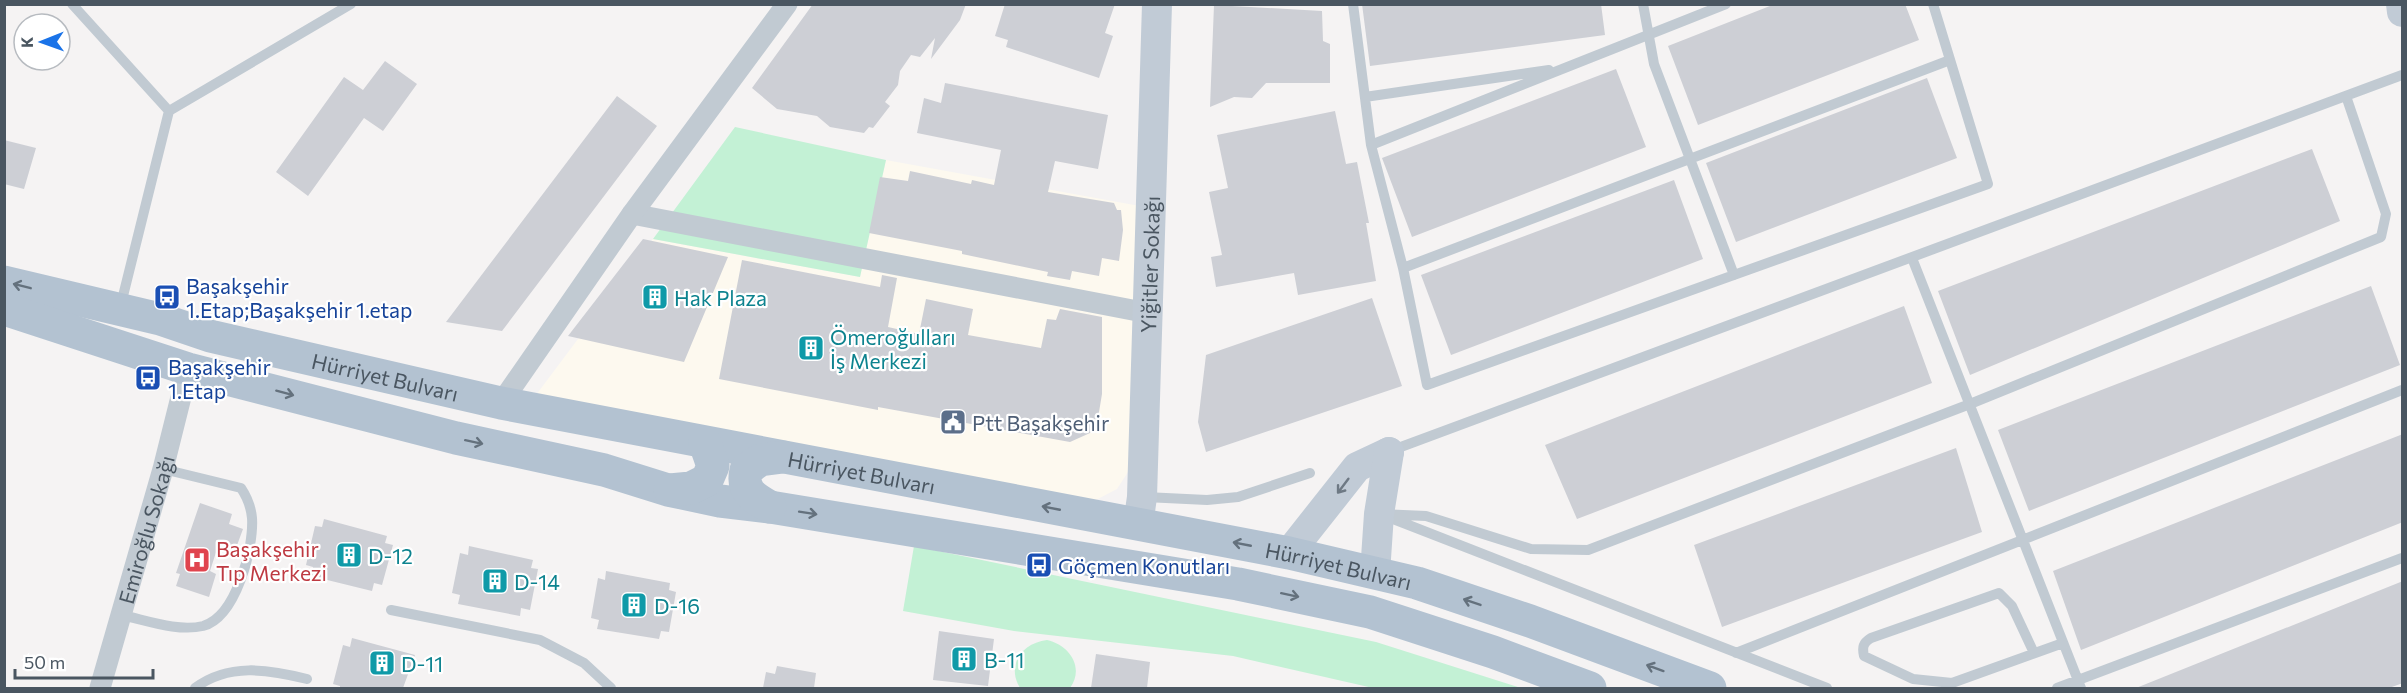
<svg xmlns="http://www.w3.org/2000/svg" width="2407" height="693" font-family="Commissioner,sans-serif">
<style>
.commercial{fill:#fdf9ef}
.green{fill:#c3f1d5}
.building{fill:#cdcfd5}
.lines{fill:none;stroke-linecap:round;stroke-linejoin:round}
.lane{stroke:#c1cad2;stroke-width:10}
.street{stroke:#c1cad2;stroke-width:21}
.secondary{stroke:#c1cbd6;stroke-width:30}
.primary{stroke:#b3c2d1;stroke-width:33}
.oneway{stroke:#64717d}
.oneway2{stroke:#6e7984}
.labels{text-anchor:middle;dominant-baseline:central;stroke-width:4.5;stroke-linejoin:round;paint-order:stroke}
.street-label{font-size:21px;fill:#4a5661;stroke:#fff}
.transit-label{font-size:21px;fill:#164399;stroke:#fff;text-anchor:start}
.culture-label{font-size:21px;fill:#0d838f;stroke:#fff;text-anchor:start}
.service-label{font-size:21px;fill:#4e5e75;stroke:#fff;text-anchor:start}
.health-label{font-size:21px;fill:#be3a42;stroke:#fff;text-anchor:start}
</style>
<rect width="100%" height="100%" fill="#f5f3f3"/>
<path class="commercial" d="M886,160L1151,208L1135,461L1117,489L1092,502L536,395L653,239L860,277Z"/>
<path class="green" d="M735,127L886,160L860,277L653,239Z
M914,546L1376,642L1521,688H1373L1233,656L1014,631L903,611Z
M1047,640C1069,645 1085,667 1070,688H1020C1006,665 1022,643 1047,640Z"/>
<path class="building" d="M813,4H966L960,20L931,59L935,38L920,57L911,55L900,71L898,85L885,102L890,106L873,128L869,127L864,133L830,127L817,116L777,109L752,88Z
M1005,4H1115L1105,33L1113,36L1099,78L1006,47L1008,40L995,36Z
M1362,4H1601L1605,35L1370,66Z
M1775,4H1905L1919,40L1698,125L1668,46Z
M1214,5L1322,11L1323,41L1330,44V83H1266L1252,98L1234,97L1210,107Z
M385,61L417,84L383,131L364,118L308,196L276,172L344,77L363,90Z
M1616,69L1646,147L1412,237L1382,158Z
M1927,78L1957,158L1736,242L1706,163Z
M945,83L1108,115L1098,169L1055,161L1048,192L1114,203L1117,210H1121L1123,230L1119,261L1102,258L1099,276L1072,271L1070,280L1047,276L1048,272L962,254V251L869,233L880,177L908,181L910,171L971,184L972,180L994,185L1001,150L917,133L924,98L941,103Z
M617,96L657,126L502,331L446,322Z
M1335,111L1346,164L1357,162L1369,223H1366L1376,281L1298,295L1294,273L1216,287L1211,257L1222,255L1209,192L1228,188L1217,135Z
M4,140L36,148L24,189L4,184Z
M2312,149L2340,221L1970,375L1938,291Z
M1674,180L1703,259L1451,355L1421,275Z
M643,239L728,257L684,362L568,336Z
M742,260L880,287L882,275L897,278L888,327L919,334L926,299L973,309L968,335L1041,348L1047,319L1056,320L1060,309L1102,317V394L1097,424L1090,433L1070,442L878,407V410L719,379Z
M2371,286L2400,365L2029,511L1998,430Z
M1372,298L1402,386L1206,452L1198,422L1206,355Z
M1904,306L1932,383L1577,519L1545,445Z
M2403,434V522L2081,650L2053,571Z
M1956,448L1982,532L1722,627L1694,545Z
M200,503L232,514L229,524L243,529L236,548L219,543L210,571L216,574L209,597L176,586L180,574L176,573Z
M324,519L387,536L385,543L393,545L382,585L374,583L372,591L311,576L313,567L306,565L315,526L322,527Z
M469,546L533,560L531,568L538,569L530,610L521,608L520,616L458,604L460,595L452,593L460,553L468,555Z
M606,571L670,583L669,590L676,592L669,632L661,631L659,639L597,629L599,620L591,618L598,578L605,580Z
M2403,581V683L2389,688H2136Z
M939,631L994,639L988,686L933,680Z
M352,638L415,655L403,688H340V686L333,684L343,645L350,647Z
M1096,654L1150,662L1147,688H1091Z
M777,666L816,673L814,688H763L766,672L775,674Z"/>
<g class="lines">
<path class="lane" d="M72,4L169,111
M1353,4L1371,145L1403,268L1427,385L1988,184L1933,4
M1643,4L1654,64L1734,275
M1365,97L1549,70
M1371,145L1726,4
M1912,258L2081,688
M1403,268L1950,60
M122,300L169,111L351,4
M1390,451L2402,75
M1145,497L1207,500L1238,497L1310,473
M1380,514L1426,516L1531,549L1588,550L1970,404L2381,237L2386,214L2346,96
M1388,517L1827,688
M391,610L540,640L584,663L611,688
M121,615C146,620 177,632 203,626C236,617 254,548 252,518C251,507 247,497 241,488L163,469
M1736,653L2402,390
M2034,653L2012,606L1999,593L1871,638C1863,643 1862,647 1864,656L1913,679L1952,683L2063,643
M195,688C228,663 268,669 307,679
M2057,688L2402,558"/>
<g class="street">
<path d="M632,214L1148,313"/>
<path d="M501,403L632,214L787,4"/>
<path id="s1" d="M100,688L163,469L188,369"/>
</g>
<g class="secondary">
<path d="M2401,4L2402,12"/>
<path id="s2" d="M1138,525L1142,497L1157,4"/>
<path d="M1289,553L1357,467L1389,452"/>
<path d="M1375,573L1379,514L1389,452"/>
</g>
<g class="primary">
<path id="s3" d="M4,282L160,319L210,336L501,403L1289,553L1417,583L1530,621L1710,688"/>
<path d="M4,309L188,369L456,438L604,470L668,490L720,501L770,507L1238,584L1370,612L1493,652L1590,688"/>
<path d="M670,490L691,488L707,480L713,466L705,443"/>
<path d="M770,507C754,498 741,491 746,470L760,460L783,457"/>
</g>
</g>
<defs><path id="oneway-shaft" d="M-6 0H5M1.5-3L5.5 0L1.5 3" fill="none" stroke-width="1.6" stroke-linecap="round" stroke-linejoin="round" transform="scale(1.5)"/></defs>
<g class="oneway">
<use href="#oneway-shaft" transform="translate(22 286) rotate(-166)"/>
<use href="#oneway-shaft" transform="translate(285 393) rotate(15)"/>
<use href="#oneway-shaft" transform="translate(474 442) rotate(12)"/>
<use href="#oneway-shaft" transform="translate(1051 508) rotate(-169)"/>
<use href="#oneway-shaft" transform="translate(808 513) rotate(9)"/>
<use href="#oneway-shaft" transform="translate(1242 544) rotate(-169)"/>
<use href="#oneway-shaft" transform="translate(1290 595) rotate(12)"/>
<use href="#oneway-shaft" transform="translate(1472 602) rotate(-161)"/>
<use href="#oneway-shaft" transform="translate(1655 668) rotate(-160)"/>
</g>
<use class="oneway2" href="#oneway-shaft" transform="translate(1343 486) rotate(127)"/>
<defs>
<symbol id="bus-square" viewBox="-11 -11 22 22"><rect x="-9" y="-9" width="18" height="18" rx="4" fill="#1a4fb4" stroke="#fff"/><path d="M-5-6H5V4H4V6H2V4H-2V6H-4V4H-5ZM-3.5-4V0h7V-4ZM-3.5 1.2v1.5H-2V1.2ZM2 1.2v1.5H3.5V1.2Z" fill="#fff"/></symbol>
<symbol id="building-square" viewBox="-11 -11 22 22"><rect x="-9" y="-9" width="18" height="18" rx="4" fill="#0f9aa8" stroke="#fff"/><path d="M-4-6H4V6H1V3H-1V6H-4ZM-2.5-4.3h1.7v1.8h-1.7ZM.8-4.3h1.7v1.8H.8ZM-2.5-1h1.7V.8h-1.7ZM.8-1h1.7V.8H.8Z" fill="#fff"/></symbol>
<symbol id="civic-square" viewBox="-11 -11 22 22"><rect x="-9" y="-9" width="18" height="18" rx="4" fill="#5c6f8a" stroke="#fff"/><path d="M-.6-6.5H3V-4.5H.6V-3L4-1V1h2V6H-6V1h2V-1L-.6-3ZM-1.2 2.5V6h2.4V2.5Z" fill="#fff"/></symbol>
<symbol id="hospital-square" viewBox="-11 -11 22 22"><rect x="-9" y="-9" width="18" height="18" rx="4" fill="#e0444e" stroke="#fff"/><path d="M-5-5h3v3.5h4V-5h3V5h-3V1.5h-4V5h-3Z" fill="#fff"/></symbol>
</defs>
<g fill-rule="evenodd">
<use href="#bus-square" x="152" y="282" width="30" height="30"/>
<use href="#building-square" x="640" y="282" width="30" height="30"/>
<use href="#building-square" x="796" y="333" width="30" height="30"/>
<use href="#bus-square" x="133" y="363" width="30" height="30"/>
<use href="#civic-square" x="938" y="407" width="30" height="30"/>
<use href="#building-square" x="334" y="540" width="30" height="30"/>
<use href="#hospital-square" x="182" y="545" width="30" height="30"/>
<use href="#bus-square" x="1024" y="550" width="30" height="30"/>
<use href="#building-square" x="480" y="566" width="30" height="30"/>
<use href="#building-square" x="619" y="590" width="30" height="30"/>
<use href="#building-square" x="949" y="644" width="30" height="30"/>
<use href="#building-square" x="367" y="648" width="30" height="30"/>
</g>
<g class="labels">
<g class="street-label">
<text stroke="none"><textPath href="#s2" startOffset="261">Yiğitler Sokağı</textPath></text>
<text stroke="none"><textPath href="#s3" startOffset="393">Hürriyet Bulvarı</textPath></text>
<text stroke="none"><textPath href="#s3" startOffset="879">Hürriyet Bulvarı</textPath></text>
<text stroke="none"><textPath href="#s1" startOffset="165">Emiroğlu Sokağı</textPath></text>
<text stroke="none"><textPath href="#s3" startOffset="1365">Hürriyet Bulvarı</textPath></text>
</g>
<g class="transit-label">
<text x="186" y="285">Başakşehir<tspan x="186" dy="24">1.Etap;Başakşehir 1.etap</tspan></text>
<text x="168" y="366">Başakşehir<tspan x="168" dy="24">1.Etap</tspan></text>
<text x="1058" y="565">Göçmen Konutları</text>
</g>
<g class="culture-label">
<text x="674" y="297">Hak Plaza</text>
<text x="830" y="336">Ömeroğulları<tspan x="830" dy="24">İş Merkezi</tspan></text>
<text x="368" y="555">D-12</text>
<text x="514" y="581">D-14</text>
<text x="654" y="605">D-16</text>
<text x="984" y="659">B-11</text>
<text x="401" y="663">D-11</text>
</g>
<g class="service-label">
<text x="972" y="422">Ptt Başakşehir</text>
</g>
<g class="health-label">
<text x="216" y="548">Başakşehir<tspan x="216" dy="24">Tıp Merkezi</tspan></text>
</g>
</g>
<rect width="2407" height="693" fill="none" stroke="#4a5661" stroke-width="12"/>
<g transform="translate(42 42) rotate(269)"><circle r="28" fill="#ffffff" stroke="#b7bbc0" stroke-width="1.5"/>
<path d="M0-4.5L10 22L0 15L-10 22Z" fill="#1a73e8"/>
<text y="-9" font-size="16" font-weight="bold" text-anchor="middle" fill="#4a5661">K</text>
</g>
<path d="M15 669v9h138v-9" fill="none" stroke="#4a5661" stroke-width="3"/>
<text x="24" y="669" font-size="18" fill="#4a5661" stroke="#ffffff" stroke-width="4.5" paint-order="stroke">50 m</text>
</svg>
